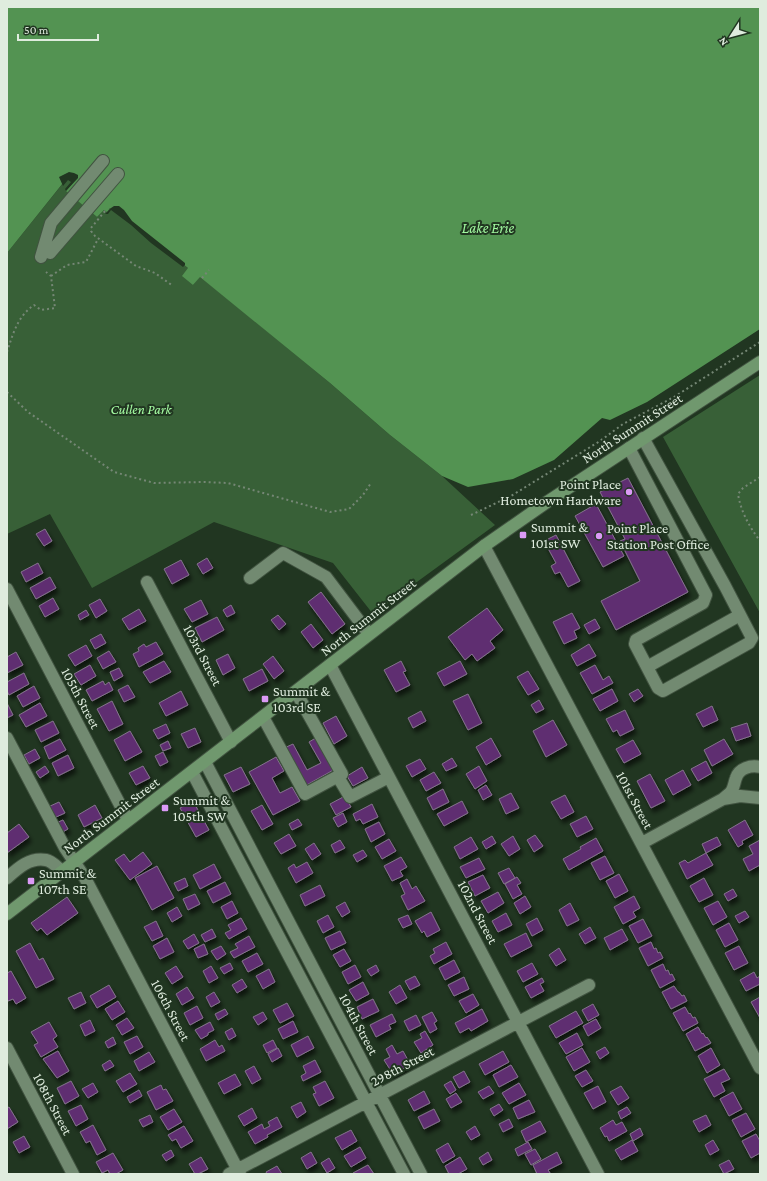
<svg xmlns="http://www.w3.org/2000/svg" width="767" height="1181" font-family="'Crimson Pro',serif">
<style>
.green{fill:#386037}
.water{fill:#539352}
.pier{fill:#213621}
.building{fill:#5e2f71;stroke:#85728d;filter:url(#shadow)}
.lines{fill:none;stroke-linecap:round;stroke-linejoin:round}
.minor-casing{stroke:#415340;stroke-width:14}
.major-casing{stroke:#415340;stroke-width:14}
.path{stroke:#758775;stroke-width:2;stroke-dasharray:2 3;stroke-linecap:butt}
.minor{stroke:#728a71;stroke-width:12}
.major{stroke:#70986e;stroke-width:12}
.poi-dot{fill:#db9af6;stroke:#213621;stroke-width:1.5}
.labels{text-anchor:middle;dominant-baseline:central;stroke-width:4;stroke-linejoin:round;paint-order:stroke}
.park-label{font-size:14px;font-style:italic;fill:#a5fda3;stroke:#213621}
.street-label{font-size:14px;fill:#dfecde;stroke:#213621}
.poi-label{font-size:14px;fill:#dfecde;stroke:#213621;text-anchor:start}
.water-label{font-size:15px;font-style:italic;fill:#a1f89f;stroke:#213621}
</style>
<defs>
<filter id="shadow"><feDropShadow dx="2.5" dy="4.5" stdDeviation="2" flood-color="#0009"/></filter>
</defs>
<rect width="100%" height="100%" fill="#213621"/>
<path class="green" d="M68,177L74,182L67,191L97,217L104,210L111,208L188,268L193,285L200,276L330,383L390,435L442,476L495,525L373,614L333,563L214,522L92,588L50,514L7,534V253Z
M760,375V613L663,437Z"/>
<path class="water" d="M7,7H760V329L647,402L610,420L602,418L554,460L513,479L468,487L442,476L390,435L330,383L200,277L193,285L182,276L188,268L110,208L107,212L104,210L97,217L66,191L73,182L67,178L7,253Z"/>
<path class="pier" d="M69,172L74,173L78,175V178L66,191L65,189L71,182L68,180L63,186L59,177Z
M114,206H119L124,210L132,221L185,263V265L183,267L151,243L131,225L111,210L108,214H105L111,208Z"/>
<path class="building" d="M628,478L688,592L616,630L601,601L640,581L620,541L625,539L600,492Z
M596,504L624,556L603,567L575,516Z
M45,529L52,541L44,546L36,534Z
M556,535L580,581L568,587L560,572L555,574L551,566L556,563L544,541Z
M207,558L213,568L203,574L197,564Z
M181,560L189,575L172,584L164,569Z
M38,563L43,573L26,582L21,572Z
M50,577L56,588L36,599L30,588Z
M321,592L345,624L332,634L308,602Z
M53,598L59,609L45,617L39,606Z
M100,599L107,611L96,618L89,605Z
M201,600L208,614L192,622L184,609Z
M231,605L235,613L227,617L223,610Z
M487,608L503,630L490,641L495,648L477,661L472,654L465,660L448,637Z
M139,609L146,621L129,630L122,619Z
M86,610L89,615L80,620L78,615Z
M572,613L580,628L574,631L577,638L564,644L553,622Z
M278,615L286,624L279,630L271,620Z
M217,617L224,630L202,642L195,628Z
M595,619L600,628L589,634L584,625Z
M311,624L323,640L313,648L301,632Z
M101,634L106,643L95,649L90,640Z
M156,642L163,654L139,667L133,654L139,651L138,648L144,644L146,647Z
M589,644L596,656L577,666L571,655Z
M86,645L92,656L75,666L68,655Z
M109,651L116,662L103,669L97,658Z
M16,652L23,665L7,673V657Z
M228,654L235,668L223,675L216,660Z
M273,656L284,671L274,679L263,664Z
M164,661L171,672L150,683L143,672Z
M401,661L406,671L403,672L410,685L396,692L384,670Z
M460,661L467,674L444,686L437,673Z
M90,665L96,676L81,685L74,674Z
M595,665L603,680L609,676L613,683L592,694L580,673Z
M119,668L123,676L114,681L110,672Z
M262,669L268,681L249,691L243,679Z
M528,671L539,689L528,695L517,677Z
M24,673L29,684L9,695L7,691V682Z
M103,681L105,685L109,682L113,690L92,701L86,690Z
M128,685L135,697L124,702L118,690Z
M34,686L40,698L23,707L17,696Z
M612,689L618,701L600,711L593,699Z
M638,689L643,696L634,702L629,694Z
M181,691L188,705L166,716L159,703Z
M468,694L482,723L468,730L453,701Z
M539,700L544,709L536,713L531,705Z
M112,701L123,724L109,731L97,709Z
M7,703L13,715L7,718Z
M40,703L47,716L26,727L19,715Z
M712,706L718,720L703,727L696,714Z
M625,710L634,729L620,736L617,730L613,732L606,719Z
M421,711L426,721L413,728L408,718Z
M336,716L347,736L334,744L323,723Z
M553,720L567,745L546,757L533,731Z
M53,721L59,733L41,742L35,730Z
M747,723L751,736L736,741L731,728Z
M166,724L170,733L158,739L153,730Z
M195,728L201,742L188,748L181,734Z
M130,731L142,752L125,761L114,740Z
M319,736L337,768L303,787L282,749L293,744L307,770L321,763L309,742Z
M491,738L501,756L486,765L476,747Z
M60,739L66,750L49,759L44,747Z
M724,739L733,754L712,766L704,750Z
M633,740L641,754L624,763L616,749Z
M168,741L171,748L163,751L160,745Z
M35,749L40,758L29,764L24,755Z
M163,752L168,762L160,766L155,756Z
M68,755L74,768L58,776L52,763Z
M276,757L284,771L272,778L280,793L292,787L300,801L273,815L249,772Z
M452,758L457,766L446,771L442,764Z
M420,759L426,769L412,777L406,766Z
M706,761L712,773L698,781L691,769Z
M45,766L49,772L40,778L36,772Z
M143,766L150,778L136,785L129,773Z
M479,766L487,781L475,789L466,774Z
M241,767L250,784L233,792L224,775Z
M362,767L368,778L353,786L347,776Z
M683,770L691,785L673,795L665,780Z
M434,772L441,783L426,791L420,780Z
M650,774L665,801L651,808L637,781Z
M486,785L492,795L483,800L478,790Z
M443,789L449,802L433,810L427,798Z
M511,793L519,808L506,814L499,799Z
M565,795L574,812L561,819L551,802Z
M345,796L351,807L336,815L330,804Z
M193,801L209,830L196,837L180,808Z
M462,801L468,813L444,826L437,814Z
M59,802L65,813L54,818L48,807Z
M372,804L378,817L363,824L360,819L356,821L353,814Z
M95,805L102,818L84,827L78,815Z
M262,805L273,824L262,830L251,811Z
M343,813L347,822L338,827L333,818Z
M586,816L593,829L577,837L570,824Z
M298,819L302,825L292,830L289,824Z
M63,820L68,829L61,833L56,823Z
M745,820L753,835L742,841L743,844L738,847L728,830Z
M379,822L385,834L371,842L365,829Z
M19,824L29,837L7,853V833Z
M289,834L296,846L281,854L274,843Z
M535,835L543,846L534,852L527,840Z
M492,836L496,843L486,849L482,842Z
M513,836L520,849L509,856L501,844Z
M471,837L478,849L460,859L454,847Z
M717,837L721,845L706,853L702,844Z
M596,838L603,851L569,870L563,859L581,849L580,847Z
M389,839L396,851L382,859L375,847Z
M340,840L345,848L335,853L331,845Z
M760,840V865L749,871L743,859L753,854L749,846Z
M314,843L321,854L312,860L305,849Z
M363,850L367,856L357,862L353,855Z
M143,852L152,864L130,880L115,860L124,854L130,862Z
M706,853L713,865L687,879L679,863L685,860L688,863Z
M605,856L614,873L600,880L591,863Z
M401,857L407,867L400,871L403,876L392,881L384,866Z
M479,858L485,869L466,878L460,867Z
M307,862L313,873L296,883L288,868L294,864L296,868Z
M214,864L221,878L200,889L193,875Z
M157,866L174,898L152,910L135,878Z
M509,868L515,878L504,884L498,873Z
M619,874L628,891L615,898L606,881Z
M483,875L490,888L475,896L468,882Z
M517,877L521,883L517,885L522,894L513,899L505,884Z
M185,878L188,886L178,891L174,883Z
M704,878L713,895L699,902L690,886Z
M407,879L412,889L416,886L425,901L408,910L401,896L405,894L400,883Z
M225,882L231,894L213,903L207,891Z
M320,885L325,896L305,906L300,895Z
M733,889L737,896L728,901L724,894Z
M498,892L504,903L488,913L481,901Z
M195,894L200,904L188,910L183,899Z
M525,896L531,907L520,914L514,903Z
M634,896L640,908L633,912L636,917L623,924L614,907Z
M67,897L78,913L47,935L41,928L37,931L31,923Z
M232,901L238,913L227,919L221,907Z
M718,901L727,917L713,925L704,908Z
M345,902L350,912L342,917L336,907Z
M570,903L579,920L567,926L559,910Z
M177,907L182,916L172,922L167,913Z
M745,911L749,917L739,923L735,916Z
M431,912L440,930L427,937L424,931L422,933L415,921Z
M506,913L512,925L498,932L492,921Z
M328,915L334,927L323,933L317,921Z
M408,915L412,924L403,928L398,919Z
M241,918L247,929L229,939L225,933L231,930L228,925Z
M537,918L543,930L532,936L526,924Z
M643,919L652,936L638,943L629,926Z
M156,921L163,936L152,941L144,927Z
M729,923L738,940L725,947L716,930Z
M590,927L596,938L585,944L579,934Z
M212,929L216,937L205,942L201,935Z
M622,929L628,940L610,950L604,938Z
M340,931L346,943L331,950L325,938Z
M526,933L532,946L511,957L504,944Z
M194,934L199,943L188,949L183,941Z
M249,936L255,947L234,958L230,952L238,948L235,944Z
M167,938L174,952L160,959L153,946Z
M446,942L452,954L434,964L430,956L435,953L433,949Z
M651,942L654,949L656,948L658,953L660,952L663,958L648,966L639,948Z
M30,943L39,960L43,958L54,979L36,988L16,951Z
M204,944L208,954L198,958L194,949Z
M221,946L226,954L217,960L211,951Z
M739,946L748,963L734,970L725,953Z
M559,948L566,960L556,966L549,955Z
M344,949L351,961L340,967L333,955Z
M257,953L263,964L248,972L242,961Z
M454,960L460,972L445,980L439,968Z
M230,963L233,969L224,974L220,968Z
M532,963L538,974L523,982L517,971Z
M663,964L666,971L668,970L670,975L672,974L675,980L660,988L651,970Z
M355,965L361,977L348,984L342,972Z
M376,965L379,971L371,976L367,970Z
M176,966L183,977L172,984L165,973Z
M211,966L218,978L209,983L203,971Z
M269,969L275,982L263,989L256,976Z
M11,971L26,998L16,1004L13,999L8,1001L7,999V973Z
M754,972L757,978L760,976V984L746,991L740,980Z
M415,976L420,985L410,990L405,981Z
M464,977L469,989L454,996L448,985Z
M542,978L544,982L540,984L544,991L531,998L525,987Z
M242,979L247,987L237,993L232,985Z
M363,982L369,994L356,1001L349,990Z
M109,985L116,997L97,1008L90,996Z
M400,985L407,998L396,1004L389,992Z
M674,986L678,992H679L682,996L684,995L687,1001L671,1009L662,992Z
M187,987L194,998L182,1005L176,994Z
M81,992L86,1003L74,1009L68,998Z
M214,992L220,1002L211,1007L206,997Z
M473,994L479,1005L466,1013L459,1001Z
M760,997V1018L751,1002Z
M373,999L379,1011L362,1019L357,1007Z
M118,1001L125,1012L112,1020L105,1009Z
M287,1003L294,1016L280,1023L273,1010Z
M593,1004L599,1015L588,1021L582,1010Z
M197,1006L203,1018L190,1025L184,1013Z
M685,1007L689,1014L690,1013L693,1018L695,1017L698,1023L683,1031L673,1013Z
M225,1009L228,1014L218,1020L215,1014Z
M482,1009L488,1021L471,1031L469,1028L460,1033L455,1023Z
M576,1011L583,1023L556,1038L549,1026Z
M263,1012L267,1019L258,1025L253,1017Z
M432,1012L437,1021L434,1023L437,1029L430,1033L422,1017Z
M392,1014L396,1022L389,1025L391,1029L376,1037L370,1025Z
M416,1015L421,1025L409,1031L404,1021Z
M127,1018L134,1028L122,1035L116,1025Z
M596,1019L601,1028L588,1036L583,1026Z
M90,1020L95,1031L85,1036L80,1025Z
M293,1021L298,1032L283,1039L278,1029Z
M49,1022L57,1036L53,1039L58,1047L41,1057L34,1045L38,1043L31,1032Z
M210,1022L214,1030L208,1033V1035L201,1039L195,1030Z
M698,1027L702,1034L703,1033L706,1038L707,1037L711,1043L695,1051L686,1034Z
M232,1028L236,1036L229,1040L225,1032Z
M425,1031L433,1045L421,1053L414,1042L422,1038L420,1034Z
M577,1033L583,1045L566,1054L559,1043Z
M137,1036L143,1047L130,1054L124,1042Z
M308,1036L314,1048L297,1057L291,1045Z
M113,1037L116,1044L108,1048L105,1042Z
M215,1040L219,1047L222,1045L225,1051L206,1061L200,1049Z
M273,1040L277,1048L267,1053L263,1045Z
M392,1045L397,1054L403,1051L409,1062L405,1064L406,1067L393,1074L384,1060L390,1057L386,1049Z
M605,1047L609,1053L600,1059L596,1052Z
M278,1048L282,1056L272,1062L268,1054Z
M582,1048L590,1062L574,1071L566,1057Z
M711,1048L720,1065L707,1073L698,1056Z
M58,1051L69,1071L57,1078L43,1059Z
M503,1051L509,1062L485,1075L479,1064Z
M149,1052L155,1062L139,1071L134,1061Z
M110,1060L114,1066L105,1071L102,1065Z
M315,1060L321,1072L303,1081L301,1076L306,1073L303,1066Z
M511,1065L518,1077L499,1087L493,1075Z
M254,1066L261,1079L252,1084L245,1071Z
M724,1069L730,1079L721,1083L725,1091L714,1097L704,1079Z
M586,1070L593,1081L582,1087L575,1076Z
M464,1071L470,1082L459,1088L453,1077Z
M130,1073L137,1084L123,1092L116,1081Z
M235,1074L241,1085L224,1094L218,1083Z
M71,1081L79,1096L65,1104L57,1088Z
M325,1081L334,1098L319,1106L313,1094L316,1093L313,1087Z
M451,1081L456,1090L450,1094L444,1085Z
M93,1083L98,1092L88,1098L82,1089Z
M519,1083L526,1095L509,1104L502,1093Z
M161,1085L163,1090L166,1089L173,1101L156,1110L147,1092Z
M489,1086L494,1093L483,1099L478,1092Z
M598,1086L606,1102L593,1109L584,1093Z
M621,1086L629,1098L618,1105L610,1092Z
M139,1090L142,1096L130,1103L127,1097Z
M424,1091L430,1103L414,1111L408,1100Z
M733,1092L742,1109L729,1116L720,1099Z
M456,1093L462,1102L451,1108L446,1099Z
M529,1100L535,1112L518,1119L513,1108Z
M301,1102L306,1112L297,1118L291,1107Z
M499,1104L503,1110L494,1116L490,1109Z
M81,1105L88,1119L76,1126L68,1111Z
M9,1107L18,1122L7,1129V1108Z
M627,1107L631,1113L621,1119L618,1112Z
M252,1108L257,1118L244,1126L238,1116Z
M174,1109L182,1122L168,1130L160,1117Z
M434,1109L440,1121L424,1129L418,1117Z
M746,1113L755,1129L741,1137L732,1120Z
M150,1115L153,1122L143,1127L139,1120Z
M706,1115L711,1125L699,1132L693,1121Z
M277,1117L282,1127L267,1135L268,1137L255,1144L248,1132L262,1124L264,1129L270,1126L268,1122Z
M509,1119L513,1127L503,1132L499,1124Z
M613,1120L616,1125L622,1122L627,1131L609,1141L607,1136L605,1137L600,1128Z
M540,1121L546,1132L526,1142L521,1131Z
M93,1125L106,1150L97,1155L90,1141L86,1143L80,1132Z
M184,1126L193,1141L181,1148L176,1139L172,1141L168,1135Z
M475,1126L480,1135L471,1140L466,1132Z
M640,1128L643,1135L633,1141L630,1134Z
M351,1130L357,1141L342,1150L335,1138Z
M756,1134L760,1141V1153L751,1158L742,1141Z
M24,1136L30,1147L19,1153L13,1142Z
M632,1140L638,1151L621,1160L615,1150Z
M713,1140L719,1150L710,1155L705,1145Z
M528,1142L532,1149L518,1156L515,1149Z
M448,1143L455,1156L443,1163L436,1150Z
M360,1147L366,1158L351,1167L344,1156Z
M535,1149L541,1159L531,1165L525,1154Z
M171,1150L174,1156L166,1161L162,1155Z
M311,1152L317,1163L307,1169L301,1158Z
M488,1152L492,1160L483,1165L479,1158Z
M557,1152L562,1163L548,1170L550,1173L549,1174H537L533,1165Z
M113,1153L123,1170L116,1174H110L108,1170L102,1173L96,1162Z
M201,1157L208,1169L198,1174H195L189,1164Z
M460,1157L467,1169L458,1174H449L445,1166Z
M329,1158L335,1168L327,1173L321,1163Z
M729,1160L734,1169L724,1174L719,1165Z
M368,1165L374,1174H354L353,1173Z
M277,1166L282,1174H267L266,1172Z"/>
<g class="lines">
<defs>
<path id="minor" d="M50,253L118,174
M41,257L51,223L103,161
M629,448L706,595L703,603L636,640L635,644L658,688L663,691L749,643L752,638L725,586L643,438
M484,546L760,1068
M250,578L283,553L326,577L369,634
M147,582L231,742
M7,589L128,820
M330,665L598,1174
M647,667L740,615
M263,717L305,794L342,774L296,692
M7,738L65,848L85,878L240,1174
M205,762L421,1174
M192,772L404,1174
M338,777L350,797L389,777
M723,799C725,797 728,795 730,793C734,789 734,783 736,778C739,768 751,765 760,767
M642,843L723,799L740,796L760,798
M7,878C18,868 30,857 46,860C52,861 58,868 62,871
M7,1048L73,1174
M229,1174L589,985"/>
<path id="major" d="M7,914L484,546L547,502L760,362"/>
</defs>
<use href="#minor" class="minor-casing"/>
<use href="#major" class="major-casing"/>
<path class="path" d="M105,211L91,228V231L95,236L136,266L155,273L173,286
M51,276L67,265L86,262L98,239
M202,278L209,270
M7,352C13,334 17,317 34,305L41,310L55,308L51,276L46,272
M7,392L28,412L114,472L154,483L204,482L228,483L330,512L349,509L363,495L371,483
M760,477L743,488L738,494C741,512 749,526 760,541
M471,515L511,496L600,441L623,424L674,397L760,342"/>
<use href="#minor" class="minor"/>
<use href="#major" class="major"/>
</g>
<g class="poi-dot">
<circle cx="629" cy="492" r="4"/>
<rect x="519" y="531" width="8" height="8" rx="2"/>
<circle cx="599" cy="536" r="4"/>
<rect x="261" y="695" width="8" height="8" rx="2"/>
<rect x="161" y="804" width="8" height="8" rx="2"/>
<rect x="27" y="877" width="8" height="8" rx="2"/>
</g>
<g class="labels">
<g class="park-label">
<text x="141" y="409">Cullen Park</text>
</g>
<g class="street-label">
<text transform="translate(632 428) rotate(-33)">North Summit Street</text>
<text transform="translate(368 617) rotate(-38)">North Summit Street</text>
<text transform="translate(203 655) rotate(62)">103rd Street</text>
<text transform="translate(81 698) rotate(62)">105th Street</text>
<text transform="translate(635 800) rotate(62)">101st Street</text>
<text transform="translate(111 815) rotate(-37)">North Summit Street</text>
<text transform="translate(478 912) rotate(62)">102nd Street</text>
<text transform="translate(171 1010) rotate(62)">106th Street</text>
<text transform="translate(359 1024) rotate(62)">104th Street</text>
<text transform="translate(402 1066) rotate(-28)">298th Street</text>
<text transform="translate(53 1104) rotate(62)">108th Street</text>
</g>
<g class="poi-label">
<text x="621" y="484" text-anchor="end">Point Place<tspan x="621" dy="16">Hometown Hardware</tspan></text>
<text x="531" y="527">Summit &amp;<tspan x="531" dy="16">101st SW</tspan></text>
<text x="607" y="528">Point Place<tspan x="607" dy="16">Station Post Office</tspan></text>
<text x="273" y="691">Summit &amp;<tspan x="273" dy="16">103rd SE</tspan></text>
<text x="173" y="800">Summit &amp;<tspan x="173" dy="16">105th SW</tspan></text>
<text x="39" y="873">Summit &amp;<tspan x="39" dy="16">107th SE</tspan></text>
</g>
<g class="water-label">
<text x="488" y="228">Lake Erie</text>
</g>
</g>
<rect width="767" height="1181" fill="none" stroke="#dfecde" stroke-width="16"/>
<g transform="translate(731 36) rotate(234)" stroke="#213621" stroke-width="3" paint-order="stroke">
<path d="M0-3L7 15L0 10L-7 15Z" fill="#dfecde"/>
<text y="-6" font-size="11" font-weight="bold" text-anchor="middle" fill="#dfecde">N</text>
</g>
<path d="M18 34v6h80v-6" fill="none" stroke="#dfecde" stroke-width="2"/>
<text x="24" y="34" font-size="12" fill="#dfecde" stroke="#213621" stroke-width="3" paint-order="stroke">50 m</text>
</svg>
